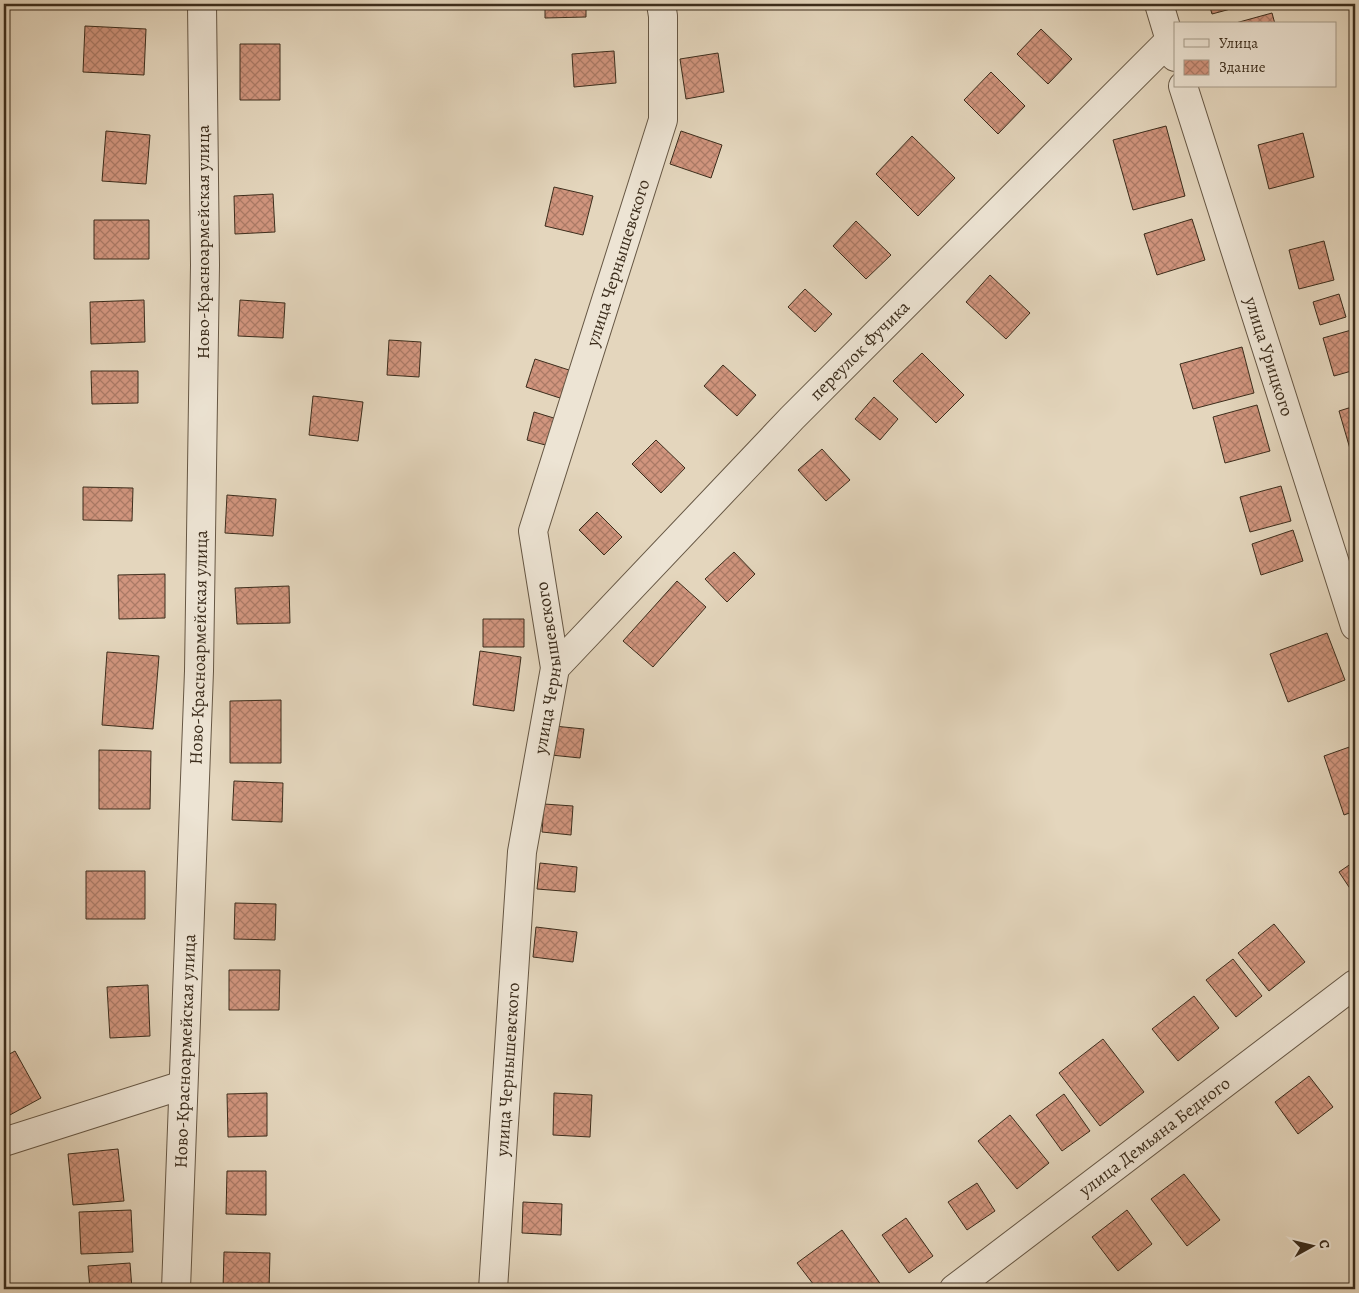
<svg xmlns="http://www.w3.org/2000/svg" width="1359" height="1293" font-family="Alegreya,serif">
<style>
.building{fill:url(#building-cross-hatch);stroke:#3c2d1c}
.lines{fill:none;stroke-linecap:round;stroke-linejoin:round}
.minor-casing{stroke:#665744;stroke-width:30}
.minor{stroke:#ede4d4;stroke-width:28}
.labels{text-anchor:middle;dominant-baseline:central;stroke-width:4;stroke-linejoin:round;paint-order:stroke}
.street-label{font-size:18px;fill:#3c2d1c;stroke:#ede4d4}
</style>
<defs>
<pattern id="building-cross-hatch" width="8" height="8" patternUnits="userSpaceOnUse" patternTransform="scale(1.25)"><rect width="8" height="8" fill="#d1957e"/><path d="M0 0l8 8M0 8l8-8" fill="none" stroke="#ab7a66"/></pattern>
</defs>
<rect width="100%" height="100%" fill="#e4d6bd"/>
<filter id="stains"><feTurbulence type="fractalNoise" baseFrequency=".004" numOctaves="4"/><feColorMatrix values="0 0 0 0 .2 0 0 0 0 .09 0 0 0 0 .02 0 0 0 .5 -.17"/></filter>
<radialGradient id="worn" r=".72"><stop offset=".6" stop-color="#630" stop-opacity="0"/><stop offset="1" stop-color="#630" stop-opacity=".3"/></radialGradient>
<path class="building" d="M545,4H586V17L545,18Z
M1209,4H1249L1212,14Z
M1272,13L1275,24H1232Z
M85,26L146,29L144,75L83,72Z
M1041,29L1072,59L1048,84L1017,54Z
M240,44H280V100H240Z
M614,51L616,83L574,87L572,54Z
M718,53L724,92L686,99L680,59Z
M991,72L1025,106L998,134L964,100Z
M1166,126L1185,196L1133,210L1113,140Z
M106,131L150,135L146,184L102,181Z
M681,131L722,145L711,178L670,164Z
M1303,133L1314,177L1269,189L1258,145Z
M912,136L955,178L918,216L876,174Z
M554,187L593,196L583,235L545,226Z
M273,194L275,232L235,234L234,196Z
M1192,219L1205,260L1157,275L1144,234Z
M94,220H149V259H94Z
M856,221L891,255L866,279L833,246Z
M1324,241L1334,280L1299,289L1289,250Z
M990,275L1030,313L1006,339L966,302Z
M805,289L832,314L815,332L788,307Z
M1339,294L1346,317L1320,325L1313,302Z
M144,300L145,342L91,344L90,302Z
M240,300L285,303L283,338L238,336Z
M1355,329V370L1334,376L1323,338Z
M389,340L421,342L419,377L387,375Z
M1242,347L1254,393L1193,409L1180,364Z
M922,353L964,395L936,423L893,381Z
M535,359L572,371L563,399L526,387Z
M723,365L756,395L737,416L704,386Z
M91,371H138V403L92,404Z
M313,396L363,402L358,441L309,435Z
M874,397L898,419L880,440L855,419Z
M1257,405L1270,451L1225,463L1213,417Z
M1355,406V466L1339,411Z
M534,412L557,419L549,446L527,440Z
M656,440L685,468L661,493L632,464Z
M822,449L850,480L826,501L798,470Z
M1281,486L1291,521L1250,532L1240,497Z
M83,487L133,488L132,521L83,520Z
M227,495L276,499L273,536L225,533Z
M597,512L622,537L604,555L579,530Z
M1293,530L1303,561L1261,575L1252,544Z
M734,552L755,574L727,602L705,579Z
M165,574V618L119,619L118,575Z
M677,581L706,607L653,667L623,641Z
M289,586L290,623L237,624L235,588Z
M483,619H524V647H483Z
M1327,633L1345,680L1288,702L1270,654Z
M480,651L521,657L514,711L473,705Z
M107,652L159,656L153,729L102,725Z
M281,700V763H230V701Z
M554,726L584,729L580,758L551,755Z
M1355,745V811L1344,815L1324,756Z
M99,750L151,751L150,809H99Z
M234,781L283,783L282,822L232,820Z
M544,804L573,806L571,835L542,832Z
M1355,861V896L1339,872Z
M540,863L577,867L575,892L537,889Z
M86,871H145V919H86Z
M235,903L276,904L275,940L234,939Z
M1274,924L1305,962L1269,991L1238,953Z
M536,927L577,932L573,962L533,957Z
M1233,959L1262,996L1236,1017L1206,980Z
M229,970H280L279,1010H229Z
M148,985L150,1036L110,1038L107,987Z
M1194,996L1219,1028L1178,1061L1152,1029Z
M1103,1039L1144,1092L1100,1126L1059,1073Z
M15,1051L41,1098L8,1116L4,1109V1057Z
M1309,1076L1333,1107L1298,1134L1275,1102Z
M267,1093V1136L228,1137L227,1094Z
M554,1093L592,1095L590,1137L553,1135Z
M1064,1094L1090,1131L1062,1151L1036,1115Z
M1010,1115L1049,1163L1017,1189L978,1141Z
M118,1149L124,1201L73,1205L68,1154Z
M227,1171H266V1215L226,1214Z
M1184,1174L1220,1220L1187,1246L1151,1199Z
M977,1183L995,1211L967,1230L948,1202Z
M523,1202L562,1204L561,1235L522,1233Z
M131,1210L133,1252L81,1254L79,1212Z
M1127,1210L1152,1244L1118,1271L1092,1237Z
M906,1218L933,1256L909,1273L882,1235Z
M842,1230L884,1289H817L797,1263Z
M224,1252L270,1253L269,1289H223Z
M130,1263L132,1289H90L88,1266Z"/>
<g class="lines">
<defs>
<g id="minor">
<path d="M1159,4L1175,57"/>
<path id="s1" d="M1183,86L1355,626"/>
<path id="s2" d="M555,668L792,418L1170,40"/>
<path d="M4,1142L183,1085"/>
<path id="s3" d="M176,1289L199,671L205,265L202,4"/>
<path id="s4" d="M493,1289L522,852L555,668L533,531L663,120V16L661,4"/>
<path id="s5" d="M954,1289L1355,984"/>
</g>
</defs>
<use href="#minor" class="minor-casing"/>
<use href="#minor" class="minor"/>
</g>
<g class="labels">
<g class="street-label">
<text transform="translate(203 242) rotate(-90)">Ново-Красноармейская улица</text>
<text stroke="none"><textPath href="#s4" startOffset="1045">улица Чернышевского</textPath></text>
<text stroke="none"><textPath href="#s2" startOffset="440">переулок Фучика</textPath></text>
<text stroke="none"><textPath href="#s1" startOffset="284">улица Урицкого</textPath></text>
<text stroke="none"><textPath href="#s3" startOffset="642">Ново-Красноармейская улица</textPath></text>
<text stroke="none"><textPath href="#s4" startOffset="625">улица Чернышевского</textPath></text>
<text stroke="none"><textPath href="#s3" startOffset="238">Ново-Красноармейская улица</textPath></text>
<text stroke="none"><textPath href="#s4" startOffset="220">улица Чернышевского</textPath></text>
<text stroke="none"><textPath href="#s5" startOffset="252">улица Демьяна Бедного</textPath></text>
</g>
</g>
<rect width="1359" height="1293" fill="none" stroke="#e4d6bd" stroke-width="20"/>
<rect x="5" y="5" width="1349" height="1283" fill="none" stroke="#3c2d1c" stroke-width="2.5"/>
<rect x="10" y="10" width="1339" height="1273" fill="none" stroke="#3c2d1c"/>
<rect x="1174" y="22" width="162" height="65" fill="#ede4d4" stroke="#a69b8a"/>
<rect x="1184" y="39" width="25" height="8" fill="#ede4d4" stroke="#a69b8a"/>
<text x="1219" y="48" font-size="15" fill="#3c2d1c">Улица</text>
<rect x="1184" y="60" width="25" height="15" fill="url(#building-cross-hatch)" stroke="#a69b8a"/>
<text x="1219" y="72" font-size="15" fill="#3c2d1c">Здание</text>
<g transform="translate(1312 1246) rotate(82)" stroke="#ede4d4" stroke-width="4" paint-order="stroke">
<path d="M0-4L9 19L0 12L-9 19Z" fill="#3c2d1c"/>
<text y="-8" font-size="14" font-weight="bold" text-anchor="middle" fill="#3c2d1c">С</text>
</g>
<rect width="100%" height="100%" filter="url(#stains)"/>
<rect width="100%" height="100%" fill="url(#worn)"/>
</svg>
